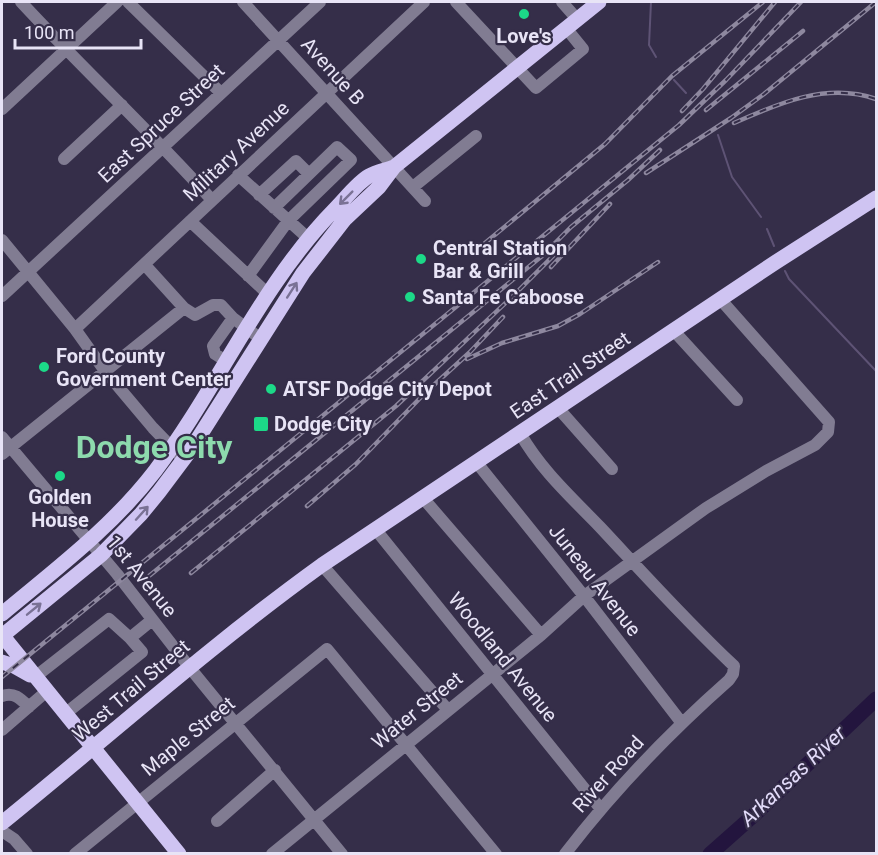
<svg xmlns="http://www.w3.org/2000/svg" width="878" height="855" font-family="Roboto,sans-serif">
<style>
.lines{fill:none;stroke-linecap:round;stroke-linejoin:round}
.stream{stroke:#5e5375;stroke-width:2}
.river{stroke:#23153e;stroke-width:15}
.minor{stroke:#817c92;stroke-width:12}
.major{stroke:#cfc4f2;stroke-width:15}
.rail-casing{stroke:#8e889f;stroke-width:4.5}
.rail{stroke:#352e49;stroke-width:2;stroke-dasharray:7;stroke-linecap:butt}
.oneway{stroke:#7a7295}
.poi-dot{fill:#1cd988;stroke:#352e49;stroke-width:2}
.labels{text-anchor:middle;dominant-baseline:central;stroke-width:4.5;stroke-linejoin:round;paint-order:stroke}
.poi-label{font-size:20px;font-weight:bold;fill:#e8e4f6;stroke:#352e49;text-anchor:start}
.street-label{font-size:20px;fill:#e8e4f6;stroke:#352e49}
.water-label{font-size:21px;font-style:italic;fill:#e2dbf9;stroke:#352e49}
.town-label{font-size:32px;font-weight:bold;fill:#8ddaad;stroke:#352e49}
</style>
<rect width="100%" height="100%" fill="#352e49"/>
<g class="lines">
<path class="stream" d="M651,2L649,45L656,57
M674,80L686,93
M718,135L732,177L761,217
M767,229L774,246
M785,271L789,279L876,371"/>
<path class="river" d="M710,854L754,815L876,699"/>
<path class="minor" d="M21,2C83,69 150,131 211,199
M128,2L221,93
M243,2L425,201
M456,2L536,88L583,49L566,28
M562,2L577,19
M2,109L117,2
M64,159L122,105
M238,175L309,239
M413,187L476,136
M259,195L296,161L309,174
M190,221L268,294
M2,240L75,329L105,371L153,428L184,460
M145,265L184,308
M248,276L288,221L351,160L337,147L274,208
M2,296L320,2
M75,329L424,2
M674,331L737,400
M226,361L215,354L213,346L233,318
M558,408L612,469
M520,433C540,469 572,498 600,527C644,574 687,622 734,666L733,674L729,680C669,733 614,790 565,854
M2,437L117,574L190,668L342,854
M2,454L184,308L195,315L213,305H221L233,318L261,339
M477,463L584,596L681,722
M423,498L541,635
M376,530L600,808
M322,565L448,710
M35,677L109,619L130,638L152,620
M2,696C14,692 20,698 29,707
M65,714L142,652L130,638
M2,730L47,691
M217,821L275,770
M2,831L14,839L27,854
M75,854L327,649L496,854
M272,854L541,635L584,596L706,508L766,471L815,445L828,432L829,422L721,300"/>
<path class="major" d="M2,614C56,569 112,527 155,471C219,386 261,284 336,208C346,198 357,183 369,176C376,172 386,170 394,167
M2,635L179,854
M2,636L101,555L141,514L159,492L192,448L303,273L345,219L379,187L394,167L599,2
M2,662L14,666L30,675
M2,823C108,737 211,645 322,565L776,262L876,198"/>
<defs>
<path id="rail" d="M706,110L803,31
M682,111L703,89L775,2
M734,123C779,103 827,82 876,99
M646,173L731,118L764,94L876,2
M485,243L605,144L672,76L763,2
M551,267L610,204
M467,359L502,343L558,326L580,314L658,262
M307,506L356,464L424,394L470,352L503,317
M191,573L396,406L514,295L554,255
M149,576L542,256L571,227L628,180L660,150
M2,677L679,125L726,80L801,2"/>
</defs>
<use href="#rail" class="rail-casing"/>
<use href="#rail" class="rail"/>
</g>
<defs><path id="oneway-shaft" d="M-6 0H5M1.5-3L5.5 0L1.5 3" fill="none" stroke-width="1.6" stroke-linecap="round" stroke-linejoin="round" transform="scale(1.5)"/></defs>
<g class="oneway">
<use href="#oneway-shaft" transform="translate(346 198) rotate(135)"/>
<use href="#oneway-shaft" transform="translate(292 290) rotate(-57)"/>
<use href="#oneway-shaft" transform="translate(142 513) rotate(-48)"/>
<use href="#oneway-shaft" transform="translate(34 609) rotate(-39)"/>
</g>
<g class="poi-dot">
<circle cx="524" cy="14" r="6"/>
<circle cx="421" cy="259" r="6"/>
<circle cx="410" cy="297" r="6"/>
<circle cx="44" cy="367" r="6"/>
<circle cx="271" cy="389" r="6"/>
<rect x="253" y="416" width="16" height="16" rx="3"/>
<circle cx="60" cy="476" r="6"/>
</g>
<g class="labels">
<g class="poi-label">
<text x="524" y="36" text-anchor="middle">Love's</text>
<text x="433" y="248">Central Station<tspan x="433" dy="23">Bar &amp; Grill</tspan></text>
<text x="422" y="297">Santa Fe Caboose</text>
<text x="56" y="356">Ford County<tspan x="56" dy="23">Government Center</tspan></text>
<text x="283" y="389">ATSF Dodge City Depot</text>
<text x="274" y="424">Dodge City</text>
<text x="60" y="497" text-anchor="middle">Golden<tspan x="60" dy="23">House</tspan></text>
</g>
<g class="street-label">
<text transform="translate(333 71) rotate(48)">Avenue B</text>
<text transform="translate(161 123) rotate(-43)">East Spruce Street</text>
<text transform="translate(236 151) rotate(-43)">Military Avenue</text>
<text transform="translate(570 375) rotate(-34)">East Trail Street</text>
<text transform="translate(142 576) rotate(51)">1st Avenue</text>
<text transform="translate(595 580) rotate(52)">Juneau Avenue</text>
<text transform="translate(503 657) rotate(51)">Woodland Avenue</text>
<text transform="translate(131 690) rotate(-40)">West Trail Street</text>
<text transform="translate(417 710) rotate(-39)">Water Street</text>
<text transform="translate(188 736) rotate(-39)">Maple Street</text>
<text transform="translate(608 774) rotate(-48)">River Road</text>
</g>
<g class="water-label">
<text transform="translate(793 776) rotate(-43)">Arkansas River</text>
</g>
<g class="town-label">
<text x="154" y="447">Dodge City</text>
</g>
</g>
<rect width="878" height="855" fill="none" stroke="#e8e4f6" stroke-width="6"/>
<path d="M15 39v9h126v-9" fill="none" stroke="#e8e4f6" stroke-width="3"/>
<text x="24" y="39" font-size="18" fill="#e8e4f6" stroke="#352e49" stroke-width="4.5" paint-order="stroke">100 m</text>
</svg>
